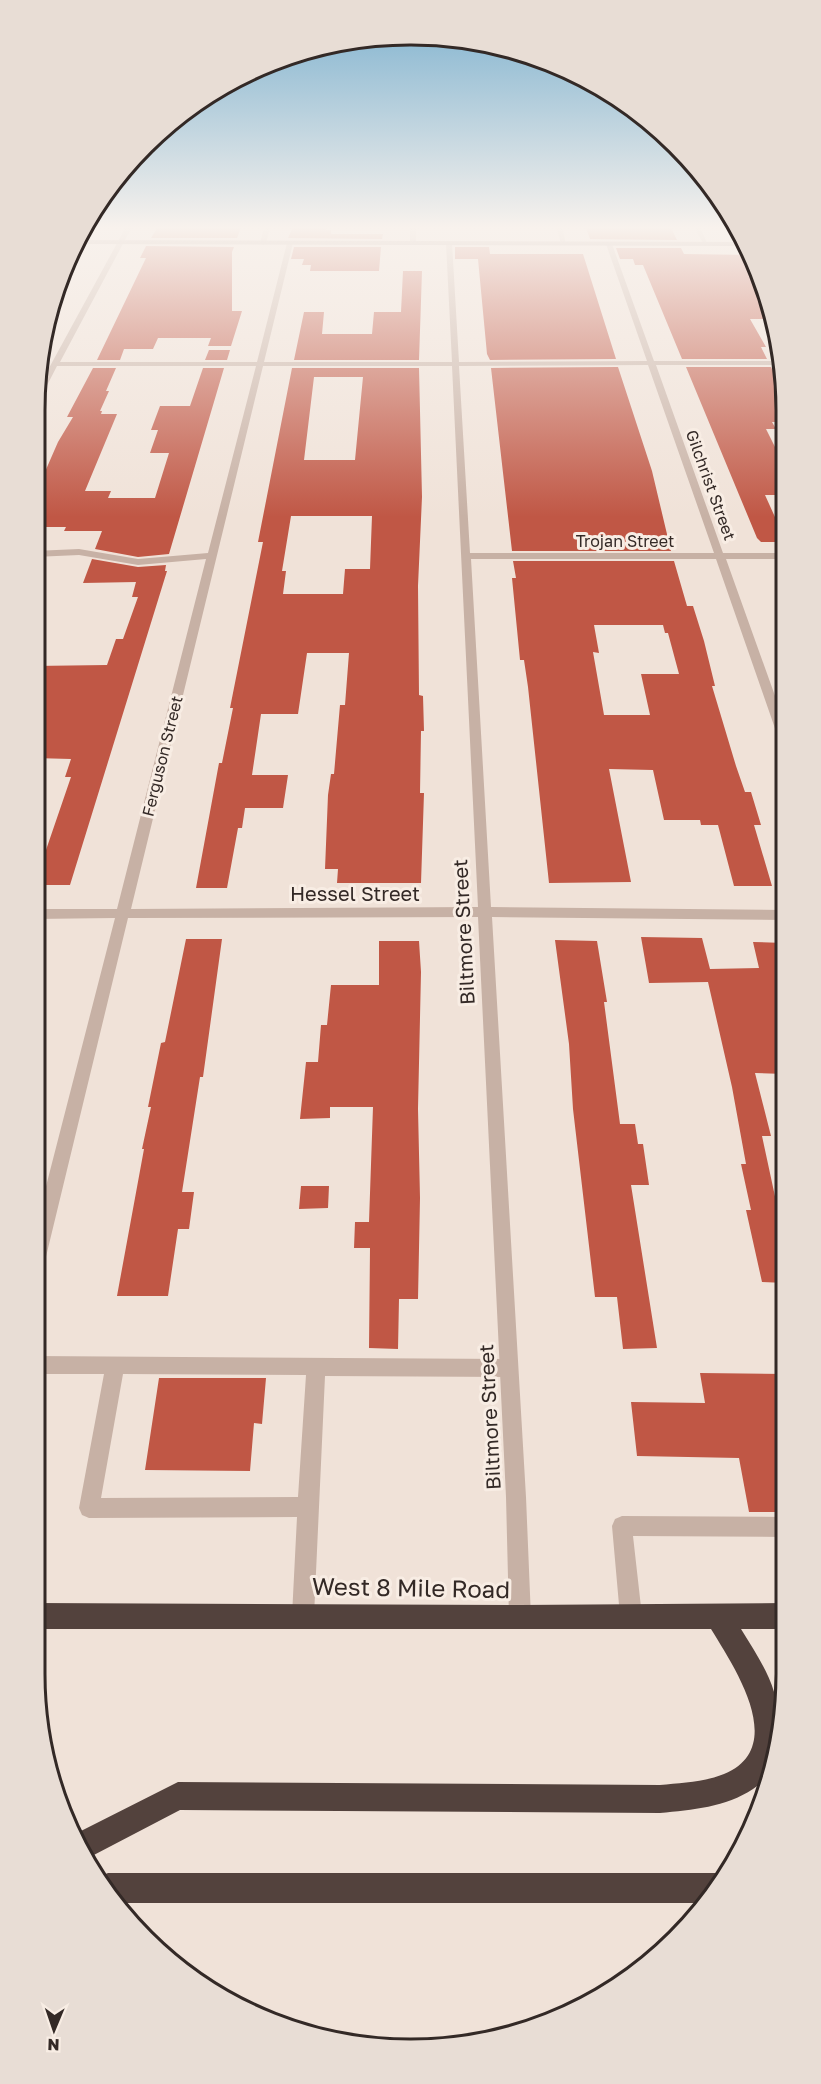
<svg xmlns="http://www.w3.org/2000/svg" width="821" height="2084" font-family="'Golos Text',sans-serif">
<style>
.building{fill:#c05745;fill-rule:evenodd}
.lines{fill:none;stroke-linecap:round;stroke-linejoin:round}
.lane{fill:#c7b1a5;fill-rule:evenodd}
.street{fill:#c7b1a5;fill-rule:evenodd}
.secondary{fill:#9a8077;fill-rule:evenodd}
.highway{fill:#53423d;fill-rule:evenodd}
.labels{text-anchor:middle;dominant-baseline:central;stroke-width:6;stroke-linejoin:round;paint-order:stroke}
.far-street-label{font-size:16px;fill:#332926;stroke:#f8ede4}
.street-label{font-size:20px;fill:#332926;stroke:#f8ede4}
.near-street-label{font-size:24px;fill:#332926;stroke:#f8ede4}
.rim{fill:none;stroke:#332926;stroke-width:3}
</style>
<rect width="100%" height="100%" fill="#f0e2d8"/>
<path class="building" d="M187,225H242L237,238H151L158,227Z
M294,225H327L326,230H331V234H383L382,239L288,238Z
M585,225L670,226L677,240L590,239Z
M146,246L234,247L232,252V311H242L231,346H208L211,338H158L153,349H124L120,360H97L146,258H140Z
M294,247H381L379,271H310L311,265H302L304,259H291Z
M455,247H489L490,254H583L616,359L490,360L487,354L478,259H455Z
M616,248H681L684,254L751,255L770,319H750L766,347H761L767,359H682L643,265H635L633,259H620Z
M403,271H422L419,360H294L304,312H324L322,334H372L374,312H401Z
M209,350H230L227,360H205Z
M618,367L652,471L671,551H512L491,368Z
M686,367H771L783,391V422H772L776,429H766L783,463L784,495H765L784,537V542H761L757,538Z
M93,368H116L106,391H109L100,411H102L101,414H117L85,491H111L108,498H155L169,453H150L158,430H151L160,406H190L203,368H224L169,554L138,557L95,549L102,531H64L66,527H34V497L58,442L73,417H67Z
M292,368H419L422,497L418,586L419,695L423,696L424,731H421L420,793H424L421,883H337L338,869H325L328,795L331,774H334L340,705H345L349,653H307L298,714H261L252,775H288L283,808H245L242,828H238L227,888H196L219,763H222L233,708H230L263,542H258ZM314,377H363L355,460H304ZM291,516H372L370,569H345L343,594H283L286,571H282Z
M92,559L138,567L166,565L165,571H167L70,885H34L71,777H65L71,759L34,758V666L107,665L116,639H123L138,597H132L136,582L83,583Z
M513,561H674L687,606H693L704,641L715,686H712L736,766L745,792H751L761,825H754L772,886H734L718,825H701L700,820H664L653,770L609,769L631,882L549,883L528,687L524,660H520L512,578H516ZM594,625H663L665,633H668L679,674H641L650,715H604L593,652L599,653Z
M641,937L702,938L710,969L759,968L753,942L785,943V1074L755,1073L771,1136H762L785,1243L786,1283L762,1282L746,1210H751L741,1164H746L732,1087L708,982L649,983Z
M186,939H222L203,1077H200L182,1192H194L189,1229H178L168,1296H117L144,1149H142L151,1107H148L161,1043L165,1042Z
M555,940L597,941L607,1002H604L620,1124H635L638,1144H643L649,1185H631L657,1348L623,1349L617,1297H595L573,1109L569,1044Z
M379,941H419L421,972L418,1109L420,1198L418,1299H399L398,1349L369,1348L370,1248H354L355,1222H369L373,1107H330V1118L300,1119L306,1062H318L321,1025H327L331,985H379Z
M301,1186H329L328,1208L299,1209Z
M700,1373L786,1374V1512H749L739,1458L637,1456L631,1402L705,1403Z
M159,1378H266L262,1424L254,1423L250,1471L145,1470Z"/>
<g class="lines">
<path class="lane" d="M34,1356L509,1359L516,1362L518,1368L516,1374L509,1377L325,1376L314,1616L311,1624L303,1627L295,1624L292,1616L297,1517L89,1518L82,1515L79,1508L104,1374H34ZM123,1374L306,1375L298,1497L101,1498Z
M622,1516L786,1517V1537L633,1536L642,1616L639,1624L631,1627L623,1624L620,1616L612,1526L615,1519Z"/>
<path class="street" d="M127,225H133L60,362H257L287,243L290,241L293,243L264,362H452L446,243L449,241L452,243L459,362L647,361L606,244L609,242L612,244L654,361H783V365H656L723,553H784V559H726L784,721V740L778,737L716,559H471L491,907L785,910V920L492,917L526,1497L531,1618L528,1626L520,1629L512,1626L509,1618L506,1497L478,917L128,918L43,1269L40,1274L34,1277V1233L115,918L34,919V909H117L206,559L138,565L79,555L34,557V551L79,549L138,559L208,553L256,366H57L40,399L36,401L37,390ZM648,365L714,553H470L459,366ZM263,366H452L478,907L131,909Z
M265,225H271L266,243L263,245L260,243Z
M410,225H416V243L413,245L410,243Z
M556,225H562L566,245L561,244Z
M693,225H699L708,245H704Z"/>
<path class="secondary" d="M83,240L746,242L748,246L82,244Z"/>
<path class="highway" d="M34,1603L520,1605L786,1603V1629H741C767,1671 784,1695 777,1745C775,1762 768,1779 753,1789C726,1807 692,1810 660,1813L180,1810L90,1857L77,1833L178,1782L660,1785C681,1783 705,1782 724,1774C789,1747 734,1667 711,1629H34Z
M108,1873H716L722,1876L708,1903H117L101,1876Z"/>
</g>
<linearGradient id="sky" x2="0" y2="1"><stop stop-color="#7bb0ce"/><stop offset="0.44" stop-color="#f8f2ed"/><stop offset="1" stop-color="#f8f2ed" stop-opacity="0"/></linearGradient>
<rect width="821" height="517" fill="url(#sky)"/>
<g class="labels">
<g class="far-street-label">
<text transform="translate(711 485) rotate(70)">Gilchrist Street</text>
<text x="625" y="541">Trojan Street</text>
<text transform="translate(162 756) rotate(-76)">Ferguson Street</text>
</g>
<g class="street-label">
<text x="355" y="893">Hessel Street</text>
<text transform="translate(463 932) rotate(-93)">Biltmore Street</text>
<text transform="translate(489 1417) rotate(-93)">Biltmore Street</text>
</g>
<g class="near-street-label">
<text transform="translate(411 1587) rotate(1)">West 8 Mile Road</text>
</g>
</g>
<path d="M0 0H821V2084H0ZM410 45H411A365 365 0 0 1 776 410V1674A365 365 0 0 1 411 2039H410A365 365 0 0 1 45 1674V410A365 365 0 0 1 410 45Z" fill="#e8ddd5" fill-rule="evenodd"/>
<path class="rim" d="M410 45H411A365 365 0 0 1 776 410V1674A365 365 0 0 1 411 2039H410A365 365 0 0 1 45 1674V410A365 365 0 0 1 410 45Z"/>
<g transform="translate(54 2030) rotate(182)" stroke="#f8ede4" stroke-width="4.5" paint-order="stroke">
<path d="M0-4.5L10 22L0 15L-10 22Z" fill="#332926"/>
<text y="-9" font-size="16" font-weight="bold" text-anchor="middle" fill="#332926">N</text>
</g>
</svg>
